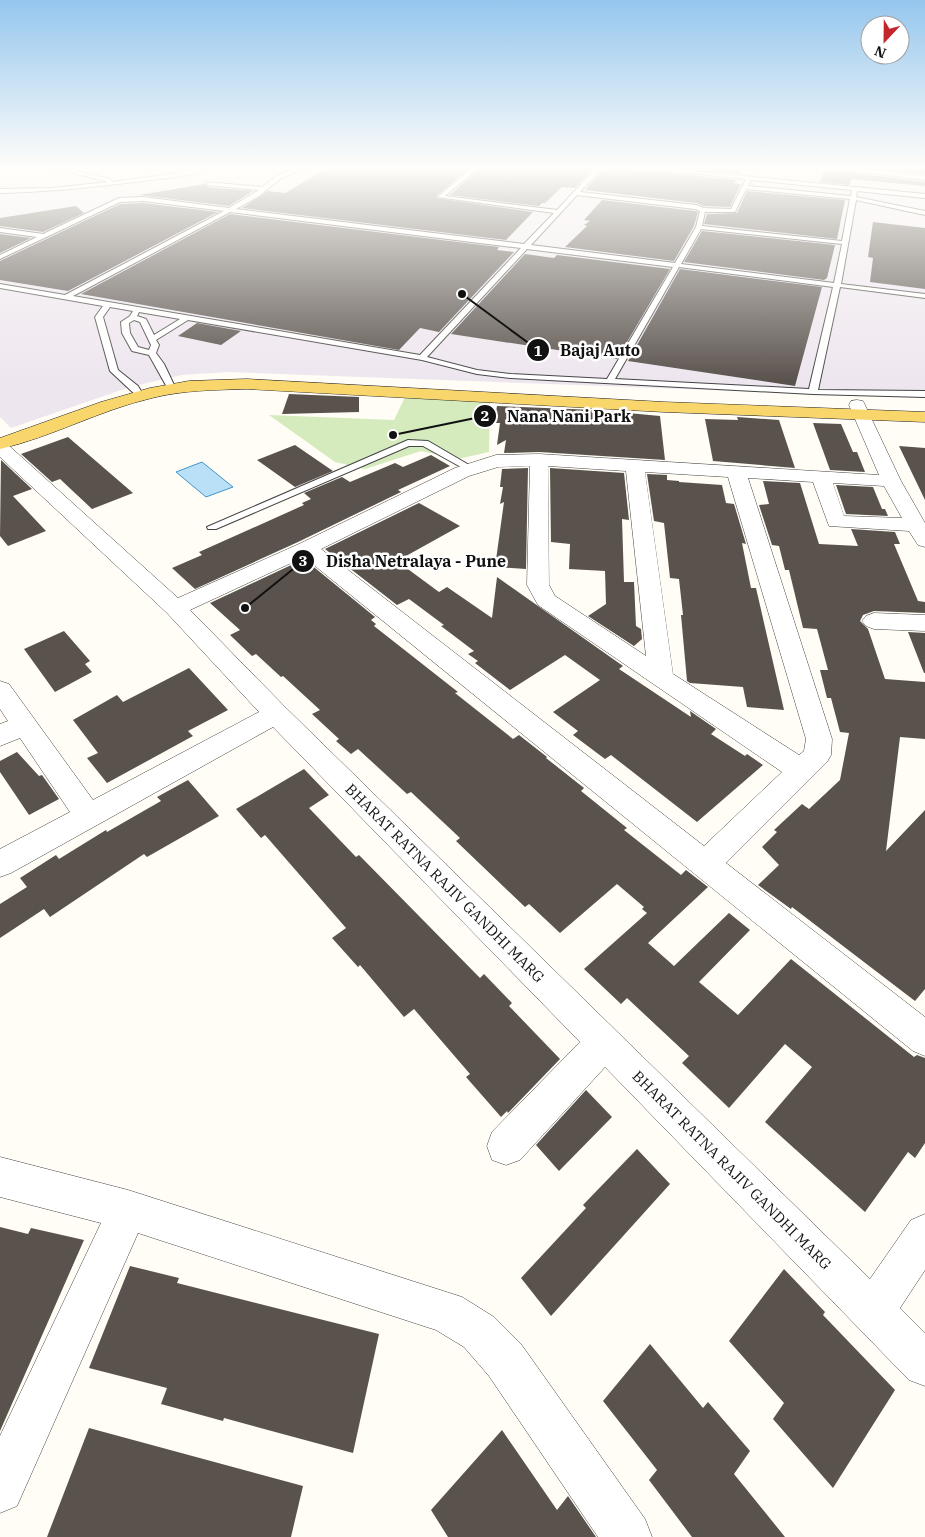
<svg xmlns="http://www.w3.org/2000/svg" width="925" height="1537" font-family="'IBM Plex Serif',serif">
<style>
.industrial{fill:#eee6ef}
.green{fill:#d5ebbd}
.water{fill:#b9e0f7;stroke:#3f96cf}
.building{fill:#5a524d}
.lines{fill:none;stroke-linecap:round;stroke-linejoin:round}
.lane-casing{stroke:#444;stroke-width:2}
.street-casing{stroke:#444;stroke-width:1}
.primary-casing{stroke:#222;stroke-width:1}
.lane{fill:#fff;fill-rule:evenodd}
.street{fill:#fff;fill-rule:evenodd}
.primary{fill:#f9d66b;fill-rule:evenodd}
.labels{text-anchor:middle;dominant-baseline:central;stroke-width:5;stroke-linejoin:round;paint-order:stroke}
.street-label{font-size:15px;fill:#111;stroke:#fff}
.leader{fill:none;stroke:#111;stroke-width:2}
.callout-dot{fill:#111;stroke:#fff;stroke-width:2}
.mark-label{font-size:15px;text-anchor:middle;font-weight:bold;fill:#fff}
.callout-label{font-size:16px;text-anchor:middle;font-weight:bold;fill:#111;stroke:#fff;stroke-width:5;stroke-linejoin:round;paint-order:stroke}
</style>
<rect width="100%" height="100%" fill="#fffdf5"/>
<path class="industrial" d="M0,166H925V398L229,372L182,375L130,387L11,428L0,417Z"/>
<path class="green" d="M405,397L490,402L489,452L458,459L421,451L365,469L335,462L269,415L394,420Z"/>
<path class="water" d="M202,462L233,487L206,497L176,472Z"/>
<path class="building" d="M331,166H472L436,196V198L533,212L506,240L242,208L268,191L285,193Z
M483,166H595L575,188L562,187L545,203H542L539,206L450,195Z
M606,166H624L626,168L736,180L734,183L741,184L730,207L704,206L696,203L585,190Z
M663,166H743L739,174Z
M852,166L915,167L925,170V174Z
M825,169L925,182V186L851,179L852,177L849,185L820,182Z
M205,184L208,187L253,191L229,206L139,195Z
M747,191L845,200L837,239L704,224L707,214L737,213Z
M602,200L695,211L698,212L694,226L674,261L565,247L587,226L584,225L590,221L584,220Z
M143,203L218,212L68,291L0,280V261L120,204Z
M76,206L84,213L43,232L0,226V218Z
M230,214L499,247L497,250L514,252L439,332L420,328L399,350L81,294Z
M873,222L925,228V289L870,282L873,258L868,257Z
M702,231L835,245L827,278L824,280L684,262Z
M0,234L31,238L0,253Z
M525,254L554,258L557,255L670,269L617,359L451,334Z
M680,269L822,287L795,386L628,361Z
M197,323L241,331L221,345L178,336Z
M289,394L359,397V412L282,414Z
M497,406L595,410L660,416L665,460L539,452L504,453L506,440L497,445L500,423H494Z
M737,417L779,420L795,468L713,461L705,419L738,420Z
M813,423L841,424L853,452H857L865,472L830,470Z
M68,437L133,493L92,509L60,479L52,482L21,454Z
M295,445L333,471L295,487L257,460Z
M899,446L925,448V500Z
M431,455L450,466L398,490L401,492L298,542L195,589L172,568L202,555L199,552L304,505L302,503L311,499L304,493L342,477L350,482L395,463L403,467Z
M1,460L32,489L13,496L46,531L8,546L0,536Z
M528,468L526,569L495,567L504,502L500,504L503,487H500L502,469Z
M550,468L624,473L629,520L622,519L624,582H634L636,626L641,629L642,639L634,646L588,616L606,604L605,571L569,569L570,544L551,542Z
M647,474L667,475V480L679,481V482L722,485L726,503L734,504L746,544L742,543L751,588H756L784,710L747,707L743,687L690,683L687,681L681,615H683L679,579L670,578L664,523L654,521Z
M763,481L800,483L819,544L858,546L851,529L895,532L900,544H894L918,601L925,602V613L874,611L863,615L860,621L868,629L885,679L925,682V739L900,737L886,851L925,810V989L915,1001L792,907L791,909L758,885L779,865L762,847L777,832L774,830L802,804L809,809L840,780L849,733L840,732L831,698H827L820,670H828L817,629L803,628L789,570H785L779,546L772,545L759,505L769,504Z
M836,485L873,487L882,509H885L888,516L846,514Z
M419,503L460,526L397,561L439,592L447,587L492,618L497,577L623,666L619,669L691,717L690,711L716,729L711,734L745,756L747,754L763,765L697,822L611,755L605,759L573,735L578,731L553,712L600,680L565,655L510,690L475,663L478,661L468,654L474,651L441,626L444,625L409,599L397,605L325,549Z
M304,559L375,617L371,620L376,624L374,626L458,692L455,693L513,739L519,735L547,757L546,758L584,788L581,791L627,828L624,830L681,875L686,870L708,887L648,943L674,966L729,913L750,930L699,982L738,1015L791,959L914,1057L917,1055L925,1058V1143L915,1158L908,1152L865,1212L765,1122L812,1067L785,1044L729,1108L682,1063L689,1056L627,998L621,1004L584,969L647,913L642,909L644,907L617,884L560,933L529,904L525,907L456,841L460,838L411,792L407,794L358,749L351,754L336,741L339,739L312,714L320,710L283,676L281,677L256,654L252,656L230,635L240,630L210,603Z
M64,631L90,661L85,664L92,672L55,692L24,649Z
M908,632L925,633V673H924Z
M189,668L228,710L188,731L193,736L107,783L87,758L98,753L73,720L117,695L123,702Z
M17,752L39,776L42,775L59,799L29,815L0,772V761Z
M304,769L329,795L309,808L356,857L359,855L480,978L484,974L512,1003L509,1006L560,1059L508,1113L507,1111L501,1117L466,1077L470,1074L414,1009L404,1017L360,965L358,967L332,938L346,928L265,835L261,838L236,809Z
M188,780L219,816L147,857L144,854L50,917L44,909L0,938V904L27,887L20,878L56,855L59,859L106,830L107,832L161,801L157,797Z
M586,1090L612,1117L559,1171L536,1145Z
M637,1149L670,1184L551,1316L521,1278L586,1208L583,1205Z
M0,1227L28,1234L31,1228L84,1240L0,1431Z
M130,1266L179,1278L177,1283L379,1334L353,1453L224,1418L223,1421L161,1404L167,1388L89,1368Z
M784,1269L825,1312L823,1315L895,1390L833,1488L773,1419L784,1403L729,1341Z
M650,1344L703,1408L708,1402L750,1451L734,1474L785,1537H692L649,1480L657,1470L603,1401Z
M89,1428L303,1486L291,1537H47Z
M502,1430L557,1510L568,1496L596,1537H448L431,1510Z"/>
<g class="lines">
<defs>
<path id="lane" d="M45,166H54L110,179L112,182L173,174L202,166H210C191,178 164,178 142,181C95,187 48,192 0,193V189L52,188L109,182Z
M299,166H307L280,179L259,196L236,209L524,244L554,213L437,197L475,166H481L445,196L557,210L598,166H604L580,192L696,205L704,208L731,209L746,179L626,166H644L925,194V198L857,191L856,197L925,211V215L856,200L841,284L925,294V298L840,287L818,390L925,391V397L813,394L511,378L477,374L422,360L188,320L156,340L159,345L156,353L164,364L176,389L172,391L168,389L149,355L132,351L122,333L121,322L130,316L133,311L110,307L103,317L118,370L138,386L144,396L140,399L110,371L95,317L103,306L0,288V284L65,295L224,211L143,201L120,202L0,259V255L37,237L0,232V228L43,234L119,198L143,197L229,208L259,190L208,185L206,182L262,187L277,176ZM751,180L852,190L851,196L748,186ZM746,189L850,199L842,241L702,226L705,212H735ZM577,195L695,209L700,211L696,227L675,263L531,245ZM230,212L521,248L420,355L73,296ZM701,229L842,244L834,283L681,264ZM527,249L673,267L607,379L511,374L477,370L427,357ZM679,267L833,287L809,389L615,379ZM139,312L180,319L154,335L146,319L137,316ZM134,320L140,322L151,345L149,350L138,347L130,333L129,323Z
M819,166H835L925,176V180Z
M917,166H925V168Z
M408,440L428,441L476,469L474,471H468L423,446H409L216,529H208L207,527Z"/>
<path id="street" d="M857,400L863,401L865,405L901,481L925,523V547L918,545L909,531L829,526L813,482L748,478L832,739L831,755L827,762L726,863L925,1017V1056L913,1051L304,557L190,610L285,707L870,1279L911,1220L925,1214V1270L900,1308L925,1333V1386L909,1380L605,1067L520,1160L506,1165L492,1160L487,1146L492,1132L580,1042L273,727L11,873L0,877V849L70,812L20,738L0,746V724L8,721L0,709V681L9,684L93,800L259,712L167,613L0,457V442L6,443L178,598L299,544L455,468L496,455L539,454L879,475L849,405L851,401ZM530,466L527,585L538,605L782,772L704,846L321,549L469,476L498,467ZM548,466L626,471L646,656L555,596L549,585ZM645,472L728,477L806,739L804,751L799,755L673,674ZM833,483L884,486L902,518L844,516Z
M874,613L925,615V631L874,629L866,626L862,621L866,616Z
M0,1157L128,1190L462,1297L494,1317L521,1344L645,1519L652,1537H598L489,1376L464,1347L436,1330L138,1233L17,1506L0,1513V1436L101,1223L0,1197Z"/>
<path id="primary" d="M247,379L664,402L925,412V422L664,412L247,389C215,390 184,390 152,398C100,410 52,437 0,449V438L101,402L150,388L189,381Z"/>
</defs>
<use href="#lane" class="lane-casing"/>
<use href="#street" class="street-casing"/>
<use href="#primary" class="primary-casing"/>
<use href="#lane" class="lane"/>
<use href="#street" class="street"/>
<use href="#primary" class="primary"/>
</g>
<linearGradient id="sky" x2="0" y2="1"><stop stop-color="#95c6ee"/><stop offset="0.44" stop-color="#fffefa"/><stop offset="1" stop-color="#fffefa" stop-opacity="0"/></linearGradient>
<rect width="925" height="381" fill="url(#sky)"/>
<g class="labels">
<g class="street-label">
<text transform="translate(445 883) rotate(45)">BHARAT RATNA RAJIV GANDHI MARG</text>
<text transform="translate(732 1170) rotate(45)">BHARAT RATNA RAJIV GANDHI MARG</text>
</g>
</g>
<path class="leader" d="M462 294L538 350M393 435L485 416M245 608L303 561"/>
<g class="callout-dot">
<circle cx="462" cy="294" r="5"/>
<circle cx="393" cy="435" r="5"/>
<circle cx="245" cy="608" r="5"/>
<circle cx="538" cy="350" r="12"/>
<circle cx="485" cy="416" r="12"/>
<circle cx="303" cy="561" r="12"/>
</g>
<g class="mark-label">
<text x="538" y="356">1</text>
<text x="485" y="421">2</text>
<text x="303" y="566">3</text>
</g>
<g class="callout-label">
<text x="600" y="356">Bajaj Auto</text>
<text x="569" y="422">Nana Nani Park</text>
<text x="416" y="567">Disha Netralaya - Pune</text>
</g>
<g transform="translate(885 40) rotate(202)"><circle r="24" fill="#ffffff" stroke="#a0a0a0"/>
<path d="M0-4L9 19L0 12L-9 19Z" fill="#c4262e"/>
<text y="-8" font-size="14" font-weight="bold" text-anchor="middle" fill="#111111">N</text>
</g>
</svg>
